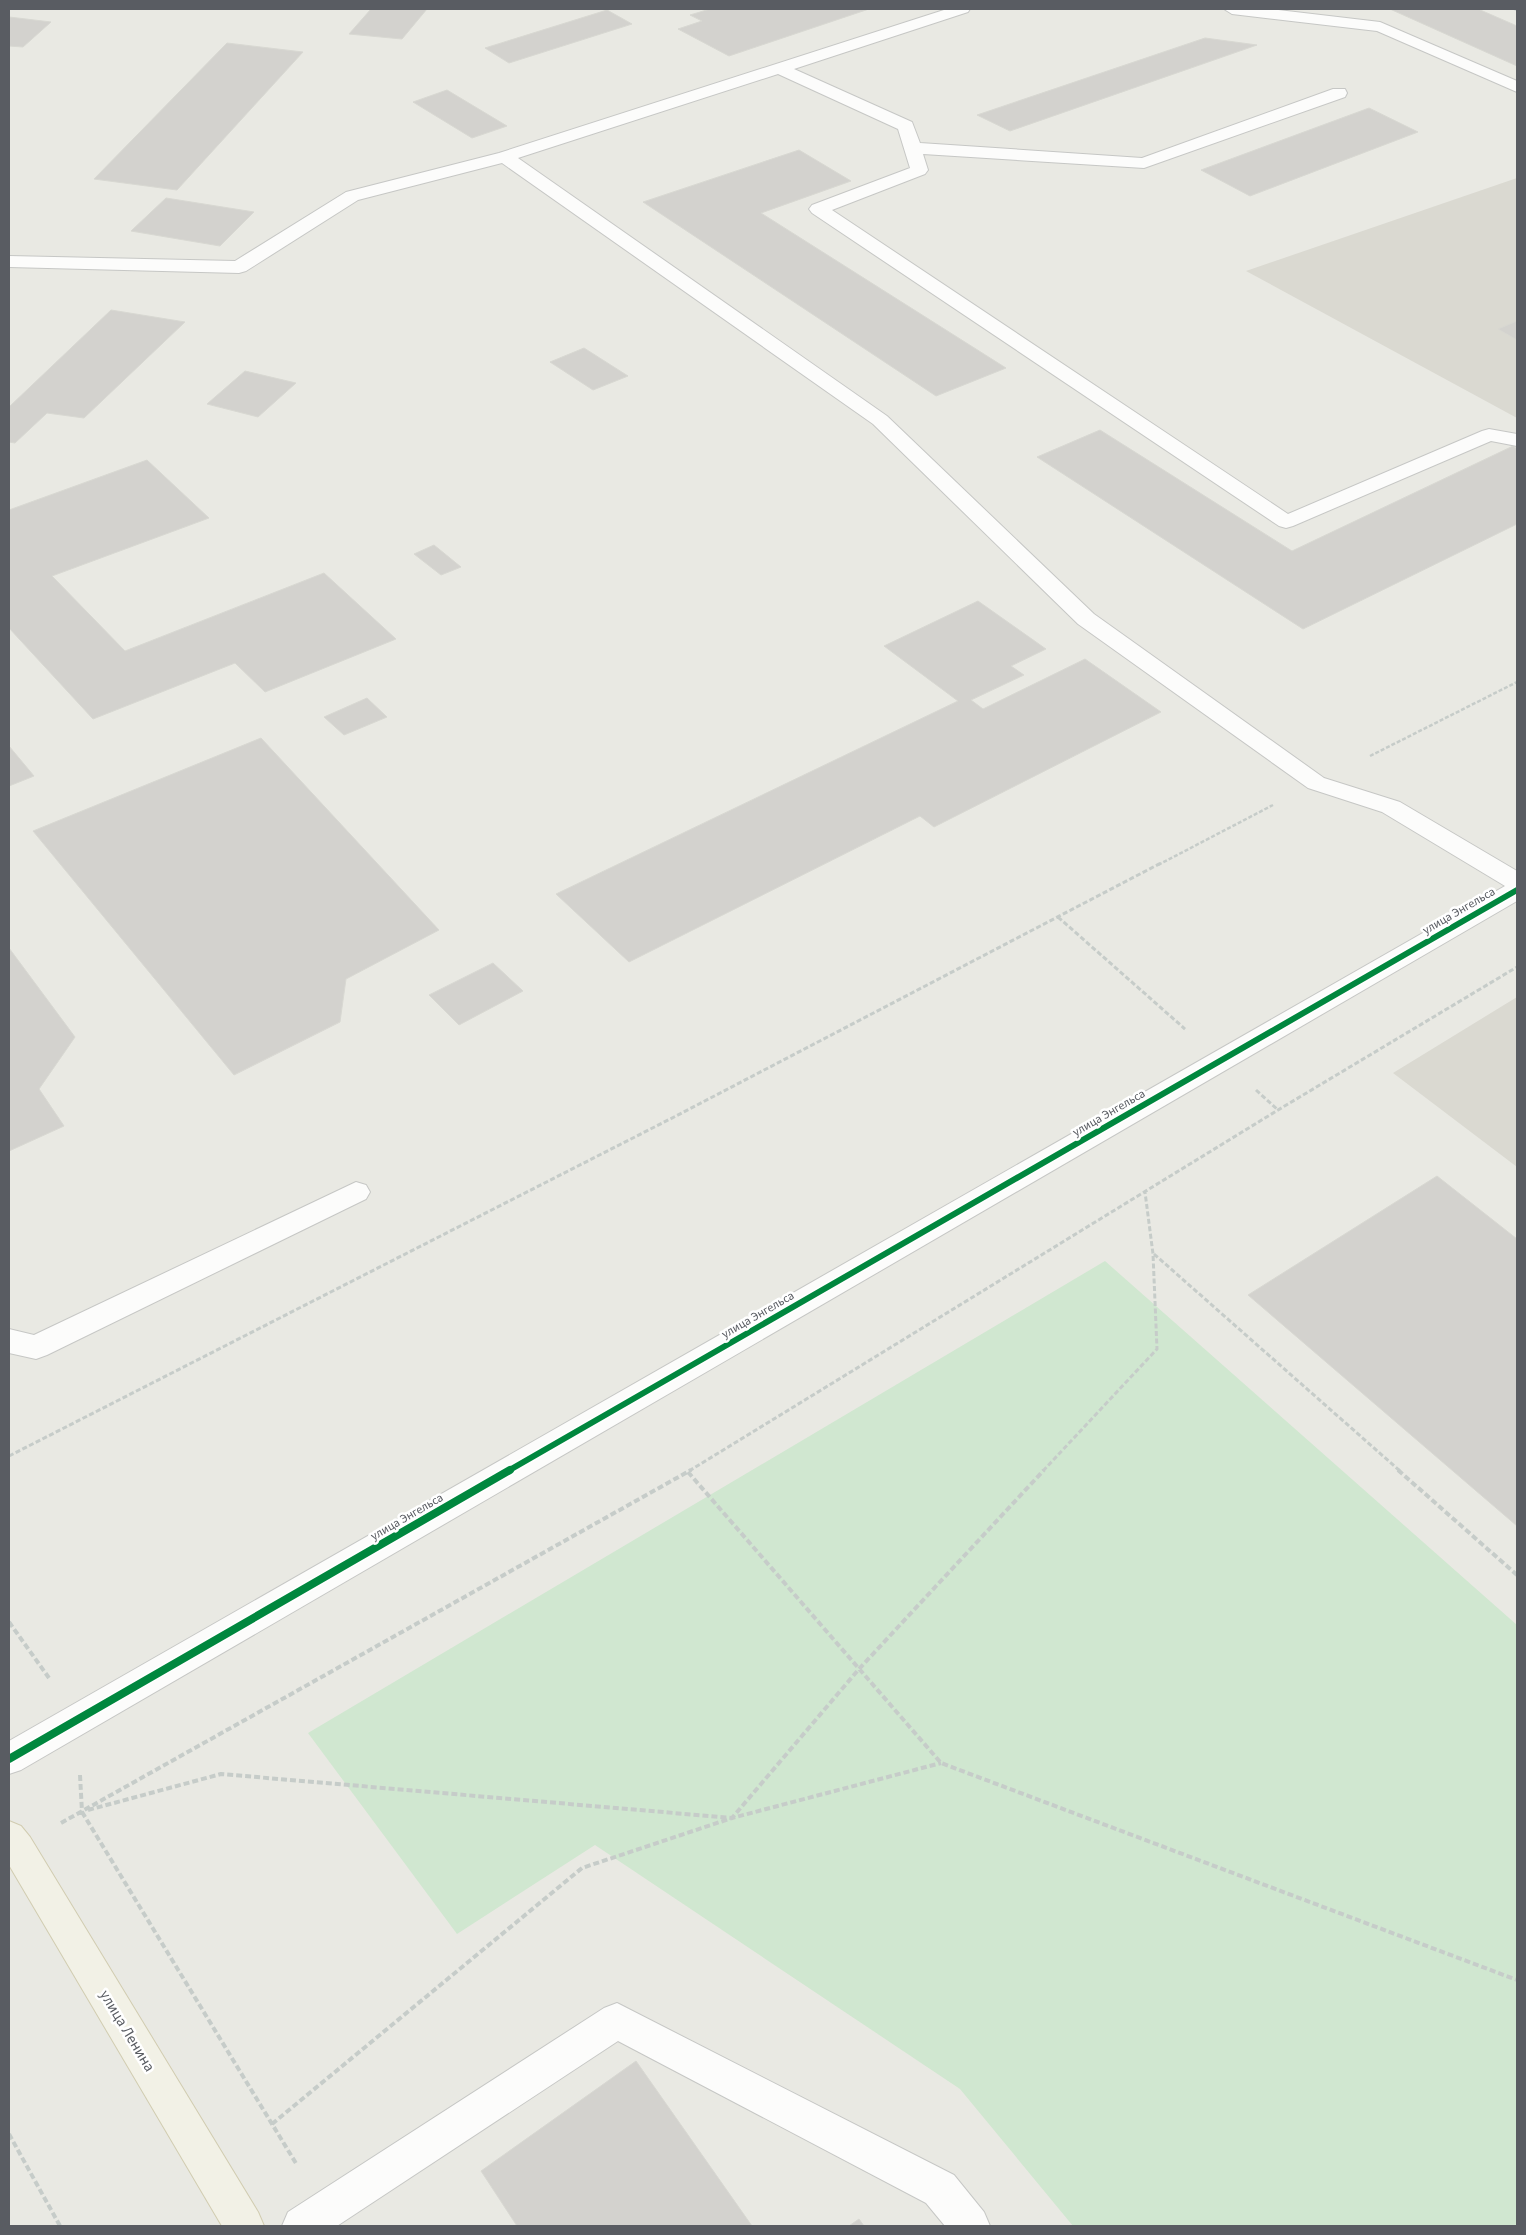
<svg xmlns="http://www.w3.org/2000/svg" width="1526" height="2235" font-family="'Source Sans 3',sans-serif">
<style>
.education{fill:#dad9d1}
.green{fill:#d0e7d0}
.building{fill:#d3d2ce;stroke:#d8d8d2}
.lines{fill:none;stroke-linecap:round;stroke-linejoin:round}
.minor-casing{stroke:#c6c7c5;stroke-width:2}
.major-casing{stroke:#d1ccb0;stroke-width:2}
.path-far3{stroke:#c6ccc9;stroke-width:2;stroke-dasharray:3 2;stroke-linecap:butt}
.path-far2{stroke:#c6ccc9;stroke-width:2.5;stroke-dasharray:4 2;stroke-linecap:butt}
.path-far1{stroke:#c6ccc9;stroke-width:3;stroke-dasharray:5 2.5;stroke-linecap:butt}
.path{stroke:#c6ccc9;stroke-width:4;stroke-dasharray:6 3;stroke-linecap:butt}
.minor{fill:#fcfcfb;fill-rule:evenodd}
.major{fill:#f2f1e6;fill-rule:evenodd}
.cycleway-far1-casing{stroke:#fff;stroke-width:9}
.cycleway-casing{stroke:#fff;stroke-width:11}
.cycleway-far1{stroke:#00873e;stroke-width:6}
.cycleway{stroke:#00873e;stroke-width:8}
.labels{text-anchor:middle;dominant-baseline:central;stroke-width:5;stroke-linejoin:round;paint-order:stroke}
.street-label{font-size:12px;fill:#595c62;stroke:#fff}
.near-street-label{font-size:15px;fill:#595c62;stroke:#fff}
</style>
<rect width="100%" height="100%" fill="#e9e9e3"/>
<path class="education" d="M1517,178V418L1246,271Z
M1517,997V1167L1393,1073Z"/>
<path class="green" d="M1105,1261L1517,1625V2226H1073L960,2089L595,1845L457,1934L308,1733Z"/>
<path class="building" d="M371,9H427L402,39L349,34Z
M710,9H869L729,56L678,29L702,21L690,15Z
M1390,9H1478L1517,26V66Z
M607,10L632,24L509,63L485,48Z
M9,17L51,22L23,47L9,46Z
M1205,38L1257,45L1010,131L977,115Z
M227,43L303,52L177,190L94,179Z
M447,90L507,126L472,138L413,102Z
M1369,108L1418,132L1250,196L1201,170Z
M799,150L851,181L761,213L1006,368L936,396L643,202Z
M166,198L254,212L220,246L131,231Z
M111,310L185,322L84,418L47,413L15,443L9,442V407Z
M1517,321V340L1498,329Z
M584,348L628,376L593,390L550,362Z
M245,371L296,383L258,417L207,404Z
M1100,430L1292,551L1513,446L1517,449V524L1303,629L1037,457Z
M147,460L209,518L52,576L125,651L324,573L396,639L265,692L235,663L93,719L9,628V510Z
M434,545L461,567L441,575L414,554Z
M978,601L1046,649L1011,666L1024,675L971,700L983,709L1085,659L1161,712L934,827L920,816L629,962L556,894L958,701L884,646Z
M367,698L387,717L344,735L324,717Z
M261,738L439,930L346,979L340,1022L234,1075L33,831Z
M9,746L34,776L9,786Z
M9,948L75,1037L39,1089L64,1126L9,1151Z
M493,963L523,991L459,1025L429,995Z
M1437,1176L1517,1239V1526L1248,1295Z
M636,2061L752,2226H517L481,2171Z
M859,2219L864,2226H849Z"/>
<g class="lines">
<defs>
<path id="minor" d="M947,9H970L968,12L794,69L912,122L920,143L1142,158L1333,89H1345L1347,93L1345,97L1144,168L923,154L928,170L925,174L832,210L1288,514L1482,431L1489,429L1517,434V446L1491,441L1293,526L1286,528L1279,526L812,213L809,209L812,205L910,168L898,129L778,74L518,158L887,416L1094,614L1324,778L1400,802L1517,871V901L21,1770L9,1774V1741L1505,886L1382,812L1308,788L1078,624L873,424L502,163L358,200L246,271L239,273L9,267V256L235,261L346,192L499,153Z
M1224,9H1269L1380,22L1517,81V92L1377,31L1232,14Z
M356,1182L366,1185L370,1192L366,1199L47,1355L36,1359L9,1353V1329L34,1335Z
M617,2003L954,2175L984,2212L990,2226H945L926,2203L618,2041L337,2226H282L288,2212L604,2008Z"/>
<path id="major" d="M9,1821L21,1826L30,1837L258,2212L264,2226H222L9,1865Z"/>
</defs>
<use href="#minor" class="minor-casing"/>
<use href="#major" class="major-casing"/>
<path class="path-far3" d="M1514,9L1517,10"/>
<path class="path-far2" d="M1370,756L1517,682
M1158,865L1273,805"/>
<path class="path-far1" d="M1058,917L1185,1029
M1256,1090L1278,1110
M1154,1254L1400,1471
M9,1456L676,1116L1161,863
M689,1471L1278,1110L1517,967
M1043,1471L1157,1349L1153,1254L1145,1192"/>
<path class="path" d="M1398,1470L1517,1575
M688,1472L941,1763L1517,1980
M9,1622L49,1678
M80,1775L82,1812
M88,1810L221,1774L732,1818L941,1763
M82,1812L297,2165
M61,1823L691,1470
M272,2124L582,1868L732,1818L859,1669L1044,1470
M9,2134L60,2226"/>
<use href="#minor" class="minor"/>
<use href="#major" class="major"/>
<defs>
<path id="cycleway-far1" d="M508,1471L1517,890"/>
<path id="cycleway" d="M9,1759L510,1470"/>
</defs>
<use href="#cycleway-far1" class="cycleway-far1-casing"/>
<use href="#cycleway" class="cycleway-casing"/>
<use href="#cycleway-far1" class="cycleway-far1"/>
<use href="#cycleway" class="cycleway"/>
</g>
<g class="labels">
<g class="street-label">
<text transform="translate(1459 911) rotate(-30)">улица Энгельса</text>
<text transform="translate(1109 1113) rotate(-30)">улица Энгельса</text>
<text transform="translate(758 1315) rotate(-30)">улица Энгельса</text>
<text transform="translate(407 1517) rotate(-30)">улица Энгельса</text>
</g>
<g class="near-street-label">
<text transform="translate(127 2031) rotate(59)">улица Ленина</text>
</g>
</g>
<rect width="1526" height="2235" fill="none" stroke="#595c62" stroke-width="20"/>
</svg>
